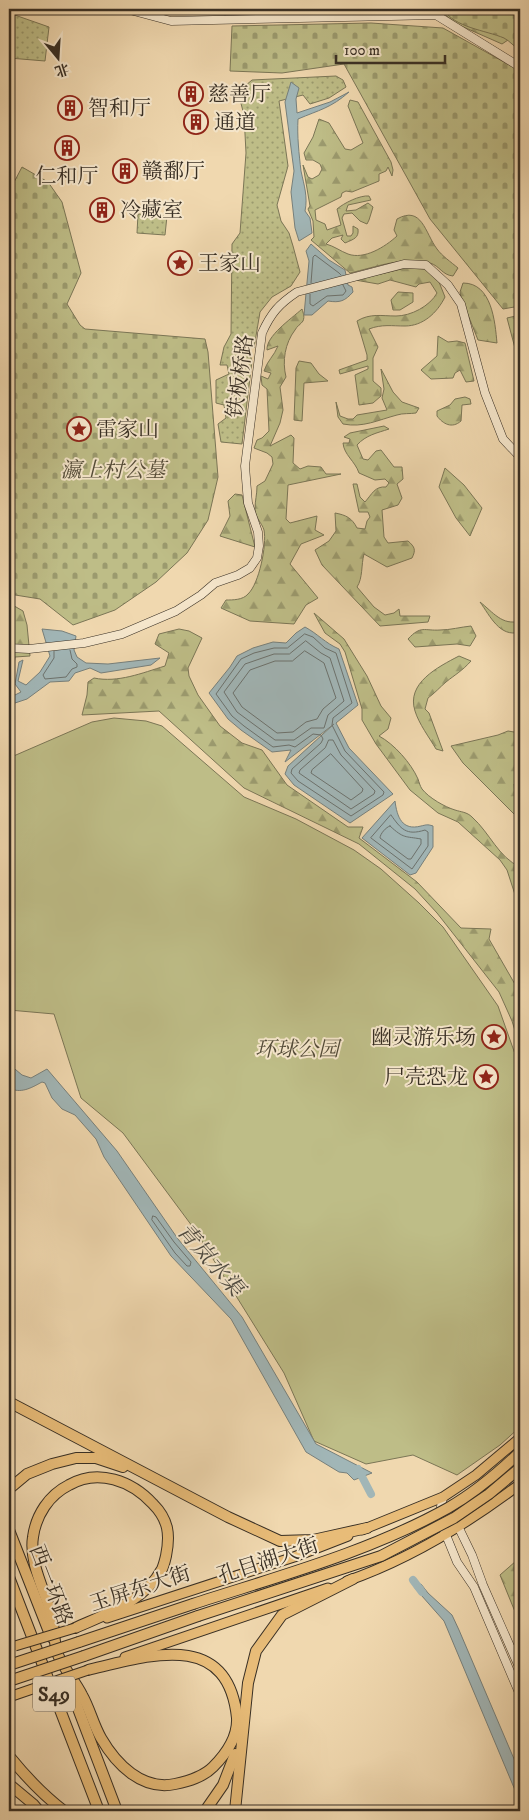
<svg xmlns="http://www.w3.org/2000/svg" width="529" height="1820" font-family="'IM FELL DW Pica','Noto Serif SC',serif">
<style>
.grass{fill:url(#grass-dots);stroke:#7b7656}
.forest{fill:url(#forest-firs);stroke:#7b7656}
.cemetery{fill:url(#cemetery-stones);stroke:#7b7656}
.park{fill:#bebd87;stroke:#7b7656}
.water{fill:#a1b6b7;stroke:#77807c}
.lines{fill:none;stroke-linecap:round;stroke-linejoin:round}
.shore{stroke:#6c726e;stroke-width:1}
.canal{stroke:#a1b6b7;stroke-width:8}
.secondary-casing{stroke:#382f24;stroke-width:9}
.primary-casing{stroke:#382f24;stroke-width:11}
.highway-casing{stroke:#382f24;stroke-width:12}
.secondary{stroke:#f5e6cb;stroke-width:8}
.primary{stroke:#e8bc78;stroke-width:9}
.highway{stroke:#e8bc78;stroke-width:10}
.primary-bridge-casing{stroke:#382f24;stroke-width:11;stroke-linecap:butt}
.highway-bridge-casing{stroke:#382f24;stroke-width:12;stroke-linecap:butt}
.primary-bridge{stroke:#e8bc78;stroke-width:9}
.highway-bridge{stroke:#e8bc78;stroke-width:10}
.labels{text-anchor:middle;stroke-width:4;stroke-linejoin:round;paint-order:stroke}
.shield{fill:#f5e6cb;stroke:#716656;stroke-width:1}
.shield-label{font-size:20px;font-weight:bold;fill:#382f24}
.poi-label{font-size:21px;fill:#382f24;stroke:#f5e6cb;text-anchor:start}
.street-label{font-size:21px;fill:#382f24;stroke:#f5e6cb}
.park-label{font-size:21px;font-style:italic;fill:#534b38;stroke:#f5e6cb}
.water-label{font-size:22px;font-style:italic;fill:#4d4a41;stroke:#f5e6cb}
</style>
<defs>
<pattern id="grass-dots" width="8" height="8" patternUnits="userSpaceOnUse" patternTransform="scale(1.25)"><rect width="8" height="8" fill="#bebd87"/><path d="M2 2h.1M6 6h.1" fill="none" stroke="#9b9a6e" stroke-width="1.8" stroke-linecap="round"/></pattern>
<pattern id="forest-firs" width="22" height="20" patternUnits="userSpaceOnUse" patternTransform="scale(1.25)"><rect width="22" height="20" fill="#bebd87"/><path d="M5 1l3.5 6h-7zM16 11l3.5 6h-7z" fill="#9b9a6e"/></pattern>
<pattern id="cemetery-stones" width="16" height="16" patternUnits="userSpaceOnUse" patternTransform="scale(1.25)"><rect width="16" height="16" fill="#bebd87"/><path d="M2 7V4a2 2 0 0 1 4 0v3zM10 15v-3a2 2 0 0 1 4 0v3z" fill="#9b9a6e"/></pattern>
</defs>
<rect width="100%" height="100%" fill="#f0d8af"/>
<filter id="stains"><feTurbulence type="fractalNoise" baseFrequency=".004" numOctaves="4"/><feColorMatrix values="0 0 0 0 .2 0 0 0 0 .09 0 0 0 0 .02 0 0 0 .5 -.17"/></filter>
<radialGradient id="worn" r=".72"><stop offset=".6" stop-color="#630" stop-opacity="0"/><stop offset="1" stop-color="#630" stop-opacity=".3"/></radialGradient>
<g class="grass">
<polygon points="9,13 49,27 45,61 9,58"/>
<polygon points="336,76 343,80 346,87 329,98 310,104 303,95 279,101 288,166 277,205 281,221 289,233 293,246 300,272 291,286 272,297 260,312 254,348 251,343 233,348 232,352 248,349 252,361 242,444 221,442 218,424 226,418 224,405 216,403 216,380 229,374 227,365 220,365 224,347 231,334 232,244 240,233 246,153 244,115 238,92 252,80"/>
<polygon points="138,214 167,216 165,235 137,233"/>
</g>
<g class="forest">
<polygon points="399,9 520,9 508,40 502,44 459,25 444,14 397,12"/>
<path d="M350 100 358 102 391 162 393 170 392 176 388 167 386 171 379 174V181L352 192 346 191 342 193 341 197 315 210 316 220 325 224 327 230 341 225 337 209C344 203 360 195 369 196L371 200 348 205 346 211 356 210 368 203 373 207 369 220 367 224 360 221 352 213 344 214 342 218 347 236H351L353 233V226L358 229C359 238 354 239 345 243L341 239 343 235 332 238 326 244C334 246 340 251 348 254 364 260 385 247 397 236L394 230 397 219C422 205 425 233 437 249 442 256 451 262 458 268L453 276C442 275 440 266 430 263 404 256 376 267 350 273L311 240 314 237 313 221 308 209 310 206 303 165 308 177 312 179 319 175 322 169 320 164 313 160H306L304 153 313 137 319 119 329 123 345 149 351 150 363 143 348 106Z"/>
<path d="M406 268 426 269 439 282 445 297C437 313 423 326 405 326 392 326 382 324 369 329L378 347 373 358V381L381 388V396L373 403 359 405 355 375 368 369V366L340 374 339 370 367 360V355L357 321C370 313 382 316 396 316 411 316 430 306 437 293L430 282 419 284 416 287 390 280 378 284 355 280Z"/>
<path d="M463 283C492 283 495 322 497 343L478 340 461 297 460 292Z"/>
<polygon points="398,292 413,293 413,302 400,310 393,310 391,300"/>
<path d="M302 309C303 313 305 316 303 321 301 324 297 326 295 330 285 343 282 361 286 377L280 387 283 410 280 423 270 446 291 435 294 438 293 463 300 469 308 466 321 467 326 474H341L288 485 286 519 290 523 317 516 315 530 324 535 301 544 290 564 318 598 306 605 294 624 250 621 221 608 226 600C233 600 243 600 248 594 259 584 267 545 264 530 262 523 254 516 255 509 255 500 257 495 257 486L265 481 273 464 272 457 267 453 254 448 257 440 262 438 269 431 267 389 262 385 261 376 268 379 271 373 264 371C267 361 274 356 278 346L267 350C266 336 291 319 302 309Z"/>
<polygon points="438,336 448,342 457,341 465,343 474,381 466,382 460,370 455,373 453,378 431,379 421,370 437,356"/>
<polygon points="299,361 311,363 319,374 328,381 304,383 302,421 294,420 296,368"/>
<path d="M381 369 393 392 402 402 419 408 416 413C410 414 403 413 397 415 378 420 363 428 343 424L338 417 336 402 340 416 348 419H353L357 415 387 410 382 398 384 389Z"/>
<path d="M465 397 470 399 471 404 462 405 461 421C452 429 443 424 437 416V411L450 405 455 399Z"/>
<path d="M384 426 389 429C377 433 366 435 357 445L363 459 368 460 376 451 381 450 394 467H402L403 479 397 484 402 498 398 505 382 510 384 537 388 543 408 541C415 547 416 550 412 558L387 567 364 554C361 565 363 578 357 587L374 607 385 615 394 613 399 609 400 616H430L428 622 380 626 322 565 315 550 329 541 336 531 335 513C346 515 352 518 357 528L365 529 367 521 370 517 368 512H359L353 484H357L360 497 365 502C372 494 375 486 386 487L389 483 385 479 375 480 359 473C355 461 344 455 343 443H349L350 439 344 437 350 433Z"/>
<polygon points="445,468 464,485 482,508 470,536 456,518 439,487"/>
<polygon points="235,494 242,495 255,547 220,536 230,516 228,501"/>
<path d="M480 602C493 612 502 626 520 621V632C500 638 490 616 480 602Z"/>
<polygon points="9,603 23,611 27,625 30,656 15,657 11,691 9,689"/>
<path d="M314 613 344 639 367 676 381 706 391 718 388 729 379 736C394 744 411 763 418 779 419 782 420 786 422 789 429 798 445 807 455 810 461 812 467 812 472 817 490 833 498 857 520 867V910L507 870 500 860 458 822 438 813 410 790 376 744 362 720V709L345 652 340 644 325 633Z"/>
<path d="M471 626 476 636 470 646 457 644 415 647 408 639C421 625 424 631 440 630 450 630 461 627 471 626Z"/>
<path d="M179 629 189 631 202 638 188 668 189 676 198 695 220 726 242 743 262 750 287 785 348 827H363L359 838 417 882 461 928 491 929 489 939 520 993V1016L518 1017 520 1026V1047L512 1021 499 992 437 913 415 889 359 844 244 788 159 711 82 715 87 695 88 682 94 678C118 683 142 673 165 666L169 653 155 644 159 634Z"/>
<path d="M459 656 471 661C462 671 456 674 446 682 440 687 435 693 428 698L425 709 429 713 443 751 436 749C429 737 419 724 415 711 406 683 438 667 459 656Z"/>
<polygon points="508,731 514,732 520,736 520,782 514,784 515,797 520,799 520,820 463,763 451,746 498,735"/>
<polygon points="520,1553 520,1624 500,1575 516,1561"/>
</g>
<g class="cemetery">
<polygon points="231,9 271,9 271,15 226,17 224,14 230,13"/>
<path d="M443 9H520V50C514 47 510 41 504 38 485 30 455 28 443 9Z"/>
<polygon points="371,23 443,28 520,71 520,306 503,309 430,219 344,64 282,73 230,71 232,26"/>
<polygon points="22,167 48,182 62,202 81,273 67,304 80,325 85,329 205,339 208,352 218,477 208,520 187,553 156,582 115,610 73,625 40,599 9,594 9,222 11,188"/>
<polygon points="520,315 520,367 507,318"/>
</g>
<polygon class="park" points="114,718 146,721 162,726 244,797 296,819 354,850 381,869 419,903 443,927 498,1006 520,1068 520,1427 500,1445 457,1475 413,1455 366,1464 314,1441 284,1373 195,1230 123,1133 81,1098 54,1014 9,1010 9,758 92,722"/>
<g class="water">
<path d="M291 82 299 88 296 99 297 113 330 102 349 92C331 108 319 110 298 119 297 136 299 154 301 171 304 185 308 197 305 211L310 218 312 233 299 241 295 228 291 192 294 171 285 102Z"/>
<path d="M311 244 329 260 345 270 348 285 352 287 353 292C345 301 340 303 328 301L312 315H304L309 261 306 251Z"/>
<path d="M305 627C318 634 325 643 339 649L358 705 336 723 349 748 393 794 350 823 294 785 285 774 288 766 334 724 285 762 291 750 272 752 241 730 228 719 209 693 230 667 237 656 253 648 273 642 286 643 296 633Z"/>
<polygon points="42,629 62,631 76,636 74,650 77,657 86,663 108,664 160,658 151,665 101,673 90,668 75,673 69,681 50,682 27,699 9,705 9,698 21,692 15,684 19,662 23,660 18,681 26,685 40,672 50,656"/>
<path d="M395 801C397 817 402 831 421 826 426 825 427 824 433 826V847L416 873 410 875 362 838Z"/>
<path d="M9 1064 22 1075 31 1078 47 1069 117 1151 178 1239 242 1317 316 1444 372 1473 354 1480 347 1473 339 1472 306 1452 231 1319 171 1256 104 1157 96 1139 75 1115 62 1109 52 1098 45 1083 42 1082C31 1088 21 1094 9 1088Z"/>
<polygon points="421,1584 428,1593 452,1615 459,1630 520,1773 520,1802 444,1621 414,1587"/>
</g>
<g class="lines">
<g class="shore">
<polyline points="311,283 313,257 315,255 339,273 341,275"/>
<polyline points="310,294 310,304 313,306 327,296 343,295 346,291 343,285"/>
<polygon points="305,634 313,637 325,648 336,653 352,703 333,718 332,725 345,751 384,792 383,795 351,816 298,781 291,773 292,769 321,743 323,739 321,735 313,734 295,747 289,745 273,747 244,726 232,716 216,694 241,659 254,653 274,648 287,648"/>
<polygon points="306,641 321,653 330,658 344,701 328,715 324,728 311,728 294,740 275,740 237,712 224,692 245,664 274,654 289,654"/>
<polyline points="54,651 54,658 43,675 45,679 66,677 72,669 77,667 77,664 72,659 70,650"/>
<polygon points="305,651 324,663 336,698 323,709 317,719 306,722 293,732 277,733 242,707 233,693 250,670 275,661 292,661"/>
<polygon points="329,740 333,740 341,755 375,791 374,794 351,809 299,773 300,770 325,748"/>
<polygon points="331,754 363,789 362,792 351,800 311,773 312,770"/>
<path d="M391 815C401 829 406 836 425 830L428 832V846L412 869 371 838Z"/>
<path d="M390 826C404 839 405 836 421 839V844L411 859H408L380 838C380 834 386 827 390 826Z"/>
<polygon points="153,1216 156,1217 174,1242 191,1262 190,1266 187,1266 175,1253 152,1220"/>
</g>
<g class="canal">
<polyline points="358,1469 371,1494"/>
<polyline points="413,1580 422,1592"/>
</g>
<defs>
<g id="secondary">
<polyline points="126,9 171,21 436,15 520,67"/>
<path d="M9 648 29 649 84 643 122 634 176 611 201 595 215 583 238 575 250 568 257 558 259 546 258 532 248 503 245 466 262 333C271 313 279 304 297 292L404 264 426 265 448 285 461 304 485 393 503 439 520 457"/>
<polyline points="443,1497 439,1516 446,1535 457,1562 474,1587 520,1695"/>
<polyline points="456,1522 472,1555 483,1585 520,1669"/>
</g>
<g id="primary">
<polyline points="362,1530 443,1497 476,1475 520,1438"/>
<path d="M347 1581C410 1559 467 1524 520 1484"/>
<polyline points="107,1618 294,1557 348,1536"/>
<polyline points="125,1657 328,1588"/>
</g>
<g id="highway">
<polyline points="9,1402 228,1517 280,1541 313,1540 367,1528"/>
<polyline points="9,1489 27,1474 52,1464 76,1458 96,1458 123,1467"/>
<polyline points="9,1530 51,1637"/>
<polyline points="9,1577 99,1811"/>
<path d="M75 1628C106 1614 145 1601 162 1569 164 1565 165 1560 166 1556 168 1546 169 1537 167 1528 165 1519 159 1510 153 1504 132 1481 98 1468 69 1485 49 1495 36 1515 33 1537 29 1562 44 1589 51 1613 55 1627 53 1642 58 1655 64 1669 75 1681 82 1695 90 1709 93 1724 101 1738 116 1764 142 1791 175 1784 189 1781 203 1777 213 1767 226 1754 238 1737 237 1718 228 1628 147 1656 88 1670"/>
<polyline points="79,1642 193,1604"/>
<polyline points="84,1656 198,1616"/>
<polyline points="66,1677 117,1811"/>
<path d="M9 1756C26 1777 43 1795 64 1811"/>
<polyline points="9,1784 33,1804 39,1811"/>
<polyline points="205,1811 223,1785 235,1754"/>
<polyline points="235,1811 248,1683 256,1651 282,1615 353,1579"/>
</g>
</defs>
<use href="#secondary" class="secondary-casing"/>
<use href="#primary" class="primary-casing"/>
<use href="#highway" class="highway-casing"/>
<use href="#secondary" class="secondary"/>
<use href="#primary" class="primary"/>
<use href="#highway" class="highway"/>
<defs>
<g id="primary-bridge">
<polyline points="15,1646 75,1628"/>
<polyline points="9,1697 88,1670"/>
</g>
<g id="highway-bridge">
<path d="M193 1604C279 1576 369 1552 448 1508 474 1493 498 1473 520 1452"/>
<polyline points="198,1616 381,1556 454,1518 489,1494 520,1468"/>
<polyline points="9,1665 79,1642"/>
<polyline points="9,1681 84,1656"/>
</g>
</defs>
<use href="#primary-bridge" class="primary-bridge-casing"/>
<use href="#highway-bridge" class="highway-bridge-casing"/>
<use href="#primary-bridge" class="primary-bridge"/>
<use href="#highway-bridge" class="highway-bridge"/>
</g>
<defs>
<symbol id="building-ring" viewBox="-11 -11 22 22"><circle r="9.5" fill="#f5e6cb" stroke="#8f2418" stroke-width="1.5"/><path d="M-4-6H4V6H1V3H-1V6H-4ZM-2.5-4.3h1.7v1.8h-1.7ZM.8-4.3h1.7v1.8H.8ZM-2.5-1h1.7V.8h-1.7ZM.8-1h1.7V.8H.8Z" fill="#8f2418"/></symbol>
<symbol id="sight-ring" viewBox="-11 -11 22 22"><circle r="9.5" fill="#f5e6cb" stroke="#8f2418" stroke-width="1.5"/><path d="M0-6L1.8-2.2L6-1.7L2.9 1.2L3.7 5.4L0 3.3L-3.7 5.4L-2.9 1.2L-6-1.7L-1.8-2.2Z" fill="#8f2418"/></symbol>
</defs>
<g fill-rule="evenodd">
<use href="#building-ring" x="177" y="80" width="28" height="28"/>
<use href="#building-ring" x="56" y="94" width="28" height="28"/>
<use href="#building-ring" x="182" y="108" width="28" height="28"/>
<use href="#building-ring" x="53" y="134" width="28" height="28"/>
<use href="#building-ring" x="111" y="157" width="28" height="28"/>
<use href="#building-ring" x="88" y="196" width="28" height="28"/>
<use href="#sight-ring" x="166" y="249" width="28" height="28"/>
<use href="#sight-ring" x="65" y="415" width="28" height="28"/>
<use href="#sight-ring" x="480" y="1023" width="28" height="28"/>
<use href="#sight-ring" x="472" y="1063" width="28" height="28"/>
</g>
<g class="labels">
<rect class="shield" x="33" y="1676.5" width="42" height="35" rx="4"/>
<g class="shield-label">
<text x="54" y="1701">S49</text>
</g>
<g class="poi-label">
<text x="208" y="101">慈善厅</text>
<text x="88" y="115">智和厅</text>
<text x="214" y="129">通道</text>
<text x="142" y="178">赣鄱厅</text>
<text x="67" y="183" text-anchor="middle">仁和厅</text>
<text x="120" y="217">冷藏室</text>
<text x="198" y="270">王家山</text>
<text x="96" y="436">雷家山</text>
<text x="476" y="1044" text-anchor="end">幽灵游乐场</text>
<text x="468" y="1084" text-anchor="end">尸壳恐龙</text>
</g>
<g class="street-label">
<text transform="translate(240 376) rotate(-82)" y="7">铁板桥路</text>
<text transform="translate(268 1560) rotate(-18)" y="7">孔目湖大街</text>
<text transform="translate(51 1585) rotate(69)" y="7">西一环路</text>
<text transform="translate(140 1588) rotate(-18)" y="7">玉屏东大街</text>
</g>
<g class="park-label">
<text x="113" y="477">瀛上村公墓</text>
<text x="297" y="1056">环球公园</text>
</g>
<g class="water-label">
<text transform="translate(211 1259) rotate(49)" y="8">青岚水渠</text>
</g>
</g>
<rect width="529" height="1820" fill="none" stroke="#f0d8af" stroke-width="30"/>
<rect x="10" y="10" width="509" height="1800" fill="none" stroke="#382f24" stroke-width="2.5"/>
<rect x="15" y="15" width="499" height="1790" fill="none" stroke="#382f24"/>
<g transform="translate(58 58) rotate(162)" stroke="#f5e6cb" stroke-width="4" paint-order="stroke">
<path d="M0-4L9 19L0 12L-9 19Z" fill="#382f24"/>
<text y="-8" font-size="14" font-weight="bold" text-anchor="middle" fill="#382f24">北</text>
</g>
<path d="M336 55v8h109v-8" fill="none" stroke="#382f24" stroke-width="2.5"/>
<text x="344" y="55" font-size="15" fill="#382f24" stroke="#f5e6cb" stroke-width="4" paint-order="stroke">100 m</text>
<rect width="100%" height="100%" filter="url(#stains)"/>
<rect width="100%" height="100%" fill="url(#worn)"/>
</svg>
